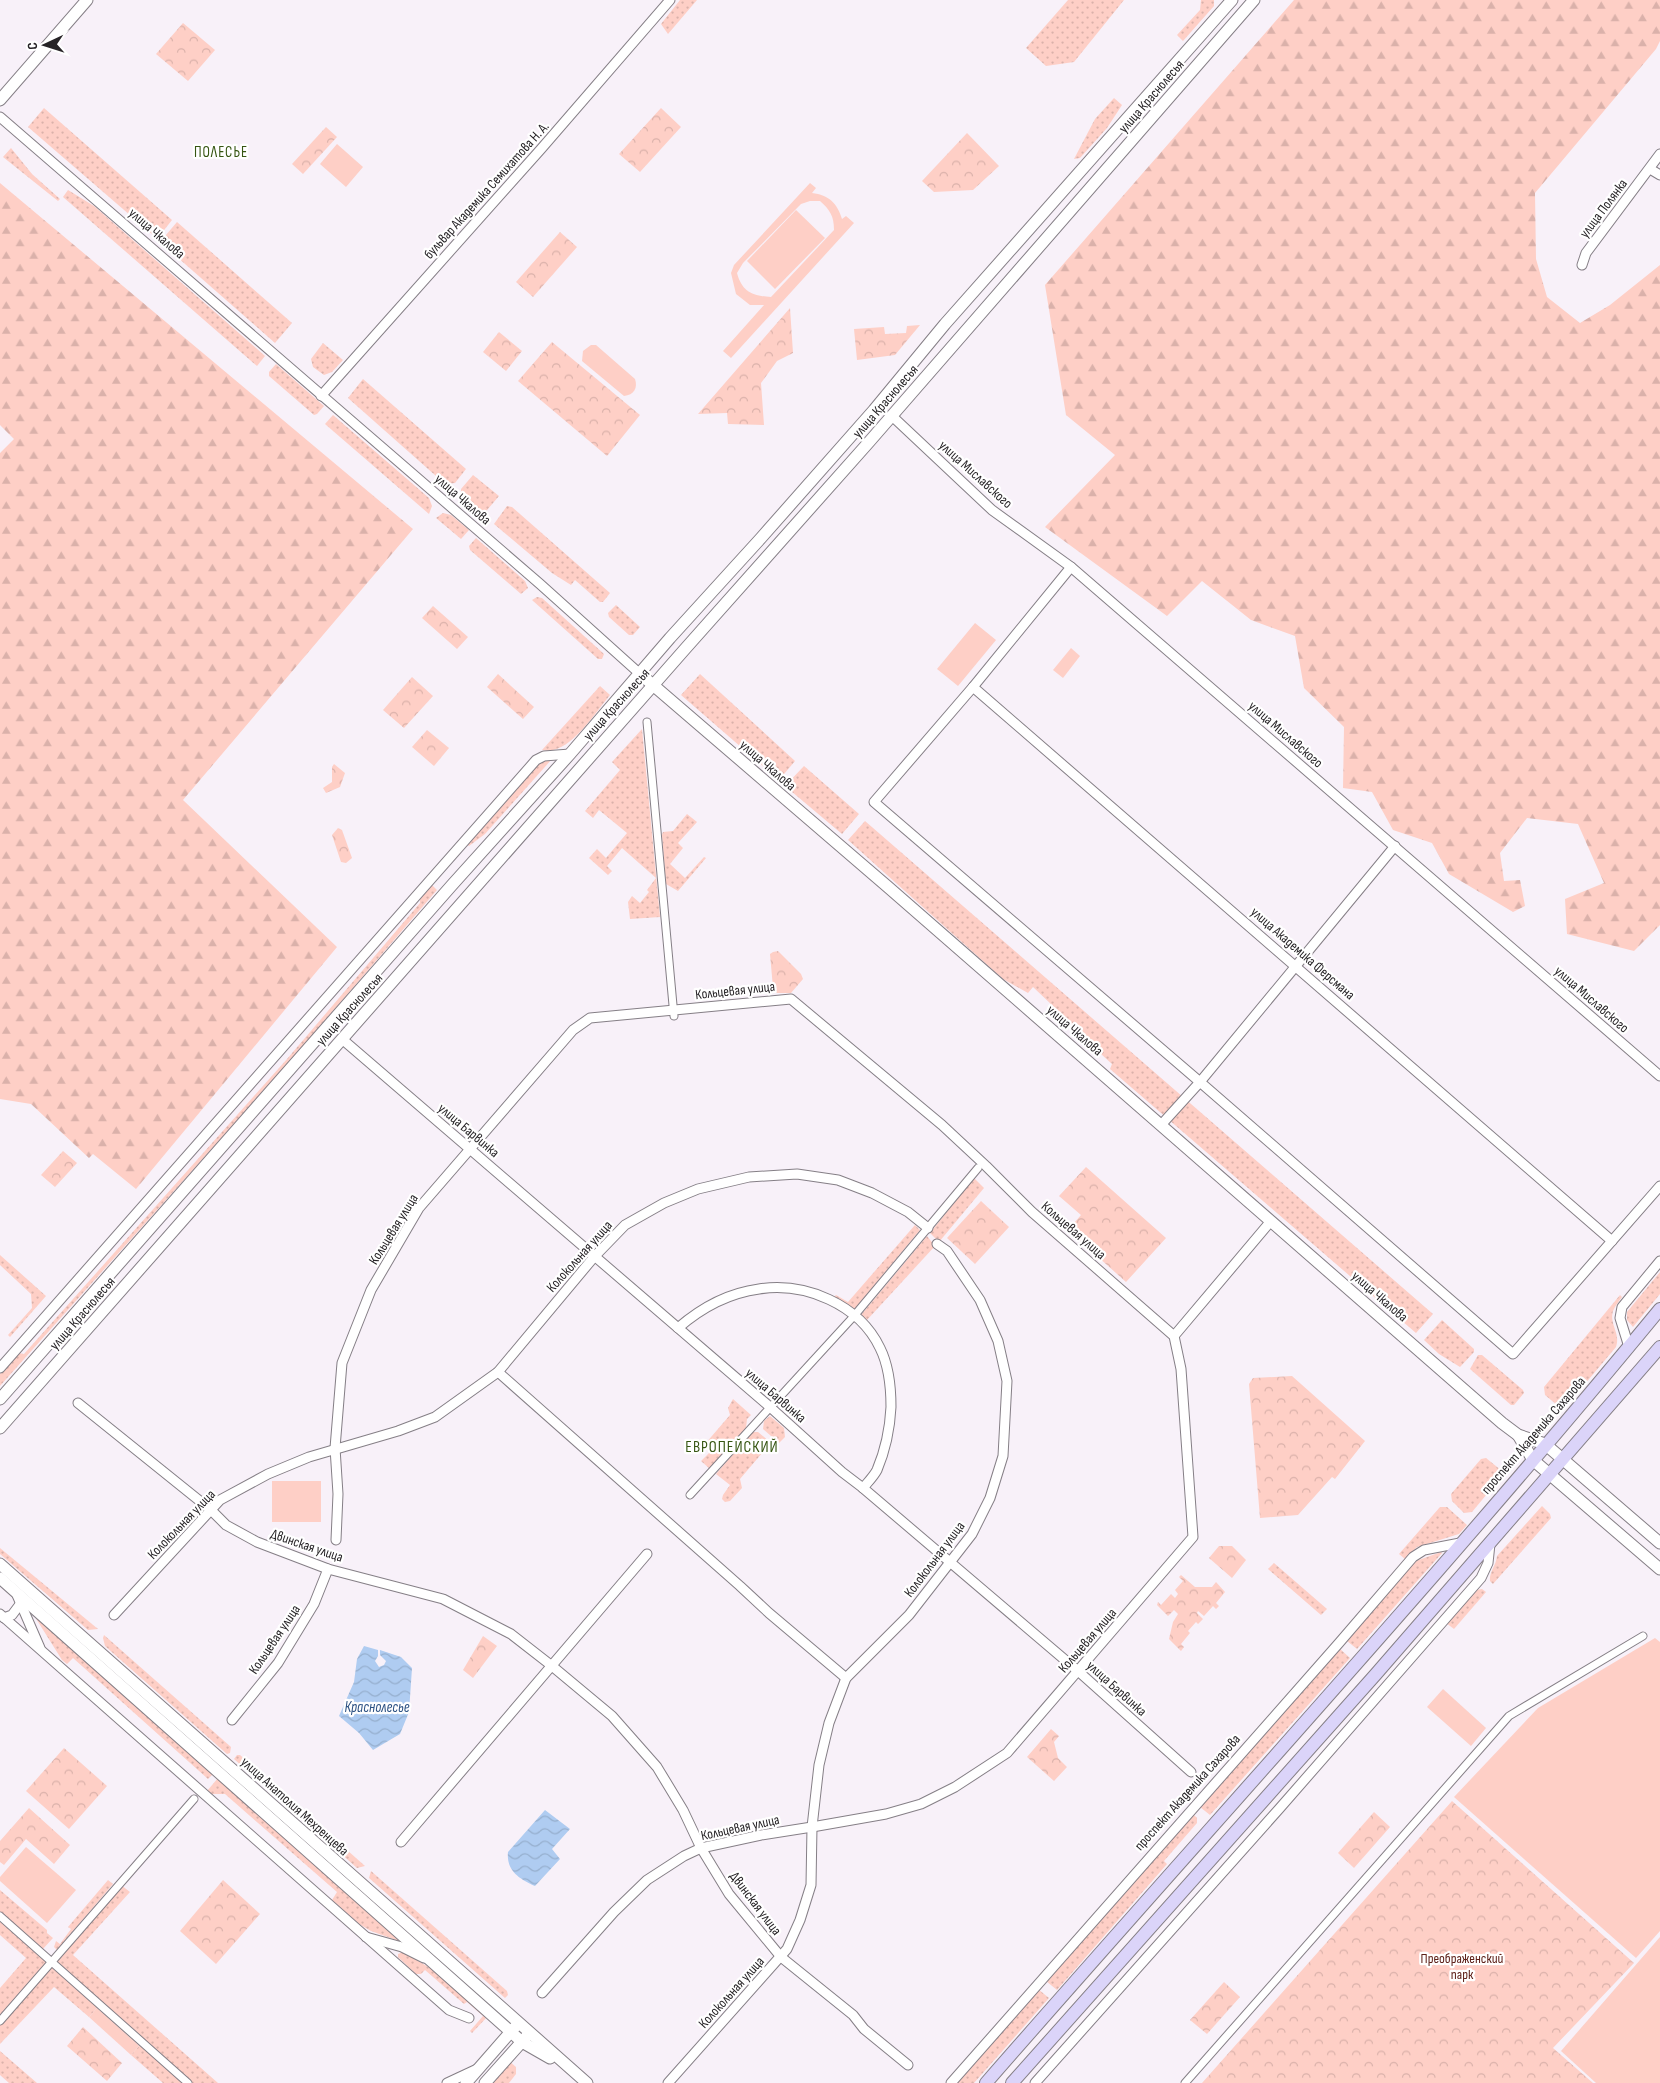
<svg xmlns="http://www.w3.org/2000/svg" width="1660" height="2083" font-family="'Sofia Sans Condensed',sans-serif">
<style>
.grass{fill:url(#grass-dots)}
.forest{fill:url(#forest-firs)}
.park{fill:url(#park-crowns)}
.pitch{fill:#fecfc6;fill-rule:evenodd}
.water{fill:url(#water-waves)}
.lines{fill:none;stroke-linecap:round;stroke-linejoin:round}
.pedestrian-casing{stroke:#857f86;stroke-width:9}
.minor-casing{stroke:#857f86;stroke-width:11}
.tertiary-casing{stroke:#857f86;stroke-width:13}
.secondary-casing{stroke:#857f86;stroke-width:14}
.pedestrian{stroke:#fff;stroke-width:7}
.minor{stroke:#fff;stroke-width:9}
.tertiary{stroke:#fff;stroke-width:11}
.secondary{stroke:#dbd4f9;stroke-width:12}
.labels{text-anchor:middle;stroke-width:4.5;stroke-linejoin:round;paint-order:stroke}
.street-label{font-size:14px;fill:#262326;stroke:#fff}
.park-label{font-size:14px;fill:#5d2018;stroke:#fff}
.neighbourhood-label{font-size:15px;letter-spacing:1px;fill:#365512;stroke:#fff}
.water-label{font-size:15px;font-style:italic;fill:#2d5283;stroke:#fff}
.quarter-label{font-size:16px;letter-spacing:1px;fill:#365512;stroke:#fff}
</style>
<defs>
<pattern id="grass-dots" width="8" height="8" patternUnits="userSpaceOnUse" patternTransform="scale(1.25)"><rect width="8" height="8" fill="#fecfc6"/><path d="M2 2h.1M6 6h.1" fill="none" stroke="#dab1aa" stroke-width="1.8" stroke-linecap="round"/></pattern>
<pattern id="forest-firs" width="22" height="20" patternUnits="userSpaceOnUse" patternTransform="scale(1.25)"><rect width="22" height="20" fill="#fecfc6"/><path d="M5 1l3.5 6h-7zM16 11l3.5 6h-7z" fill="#dab1aa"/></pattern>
<pattern id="park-crowns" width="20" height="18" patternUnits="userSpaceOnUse" patternTransform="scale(1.25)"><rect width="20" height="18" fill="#fecfc6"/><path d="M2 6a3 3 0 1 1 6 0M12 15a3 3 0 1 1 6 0" fill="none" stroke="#dab1aa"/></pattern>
<pattern id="water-waves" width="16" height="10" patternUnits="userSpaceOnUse" patternTransform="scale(1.25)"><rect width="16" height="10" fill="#afccf1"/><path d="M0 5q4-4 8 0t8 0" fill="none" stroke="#96afce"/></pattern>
</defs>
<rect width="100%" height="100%" fill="#f8f1f9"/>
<g class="grass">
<polygon points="680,0 697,0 668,34 661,24"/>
<polygon points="1068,0 1124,0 1074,62 1046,66 1026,48"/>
<polygon points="1201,0 1214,0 1214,6 1183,41 1177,35 1200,10"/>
<polygon points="1114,98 1122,105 1107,128 1080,158 1074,159 1095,119"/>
<polygon points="44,108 172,220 161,234 153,235 28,127"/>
<polygon points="11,148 32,174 60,199 58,201 3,157"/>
<polygon points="68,190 94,206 265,356 257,366 63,197"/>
<polygon points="177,222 292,323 275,343 160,242"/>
<polygon points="323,343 343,360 332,372 324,375 313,367 311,359"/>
<polygon points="276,364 324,406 317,414 314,415 269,376 269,372"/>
<polygon points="363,379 466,469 455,483 445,484 348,398"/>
<polygon points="333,415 429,498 432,506 429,514 325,424"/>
<polygon points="473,475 499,496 482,516 461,495 461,489"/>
<polygon points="507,506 512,507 610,593 603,602 600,602 575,580 571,585 552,573 494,524"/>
<polygon points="443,513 451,515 469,530 461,539 436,518"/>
<polygon points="476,538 525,581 528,588 521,594 470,550 469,546"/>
<polygon points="537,597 542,598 604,654 602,659 598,659 532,600"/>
<polygon points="616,605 640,627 633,635 629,635 609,617 608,613"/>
<polygon points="700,674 795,761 779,780 681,695"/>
<path d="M600 686 610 695C595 713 568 757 542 750Z"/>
<polygon points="642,729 660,917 630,919 628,902 632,896 640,903 649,892 647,890 656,878 622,848 607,866 612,871 608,875 589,858 597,849 606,858 627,833 599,810 593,818 585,811 620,770 612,762"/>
<polygon points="544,759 552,759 485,834 469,846 466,844 536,764"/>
<polygon points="804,766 859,814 842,834 785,786"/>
<polygon points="687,814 697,822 678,843 683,848 670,864 685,878 704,857 706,858 678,891 666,884 662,835 663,832 673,831"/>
<polygon points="865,821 1433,1314 1416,1333 1110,1069 1112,1064 1070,1026 1053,1006 1033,987 1028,993 1003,979 848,840"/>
<polygon points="431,884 437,890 290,1061 0,1386 0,1374 18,1353 24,1354 287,1059 420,903 420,896"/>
<polygon points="974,1178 984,1188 939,1242 930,1233"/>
<polygon points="915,1225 920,1230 853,1311 833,1298 836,1295 848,1302"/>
<polygon points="927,1236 935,1246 867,1320 861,1315"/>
<polygon points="0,1255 46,1296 10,1337 8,1335 32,1308 31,1294 0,1265"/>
<polygon points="1660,1272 1660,1294 1633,1327 1627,1320 1627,1312"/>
<path d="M1620 1295 1622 1297C1619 1301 1615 1306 1613 1311 1609 1324 1621 1334 1616 1347L1563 1410 1545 1395 1544 1387Z"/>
<polygon points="1442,1320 1474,1349 1474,1352 1460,1367 1439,1354 1424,1340"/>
<polygon points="1478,1355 1482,1355 1523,1390 1524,1393 1514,1405 1511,1405 1470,1369"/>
<polygon points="733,1399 751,1415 747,1419 746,1428 710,1469 701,1461 711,1451 705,1444 730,1415 728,1408"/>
<polygon points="770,1416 784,1428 785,1437 779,1443 763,1429 764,1421"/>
<polygon points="752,1432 758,1432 776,1447 773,1451 763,1452 740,1479 742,1488 730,1501 725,1502 722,1499 723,1495 730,1485 716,1474"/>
<polygon points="1486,1458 1502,1471 1502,1476 1472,1512 1464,1513 1452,1501 1451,1494 1481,1459"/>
<path d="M1542 1506 1550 1514 1551 1518 1493 1584 1490 1581C1489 1572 1496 1566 1497 1556Z"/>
<polygon points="1440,1507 1447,1507 1467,1525 1459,1534 1417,1547 1405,1559 1399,1554"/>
<polygon points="0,1548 98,1629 88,1630 0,1554"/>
<polygon points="1441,1552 1442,1553 1357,1649 1347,1641 1416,1561"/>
<polygon points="1274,1563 1327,1609 1321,1615 1268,1569"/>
<polygon points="1482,1589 1486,1592 1454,1629 1446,1623 1476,1590"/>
<polygon points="35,1617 213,1774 208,1779 73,1658 67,1664 62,1660"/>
<polygon points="104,1635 231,1747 230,1753 227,1754 105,1646 103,1638"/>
<polygon points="1339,1648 1350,1658 1210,1815 1200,1807"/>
<polygon points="237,1755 240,1755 365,1866 357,1868 234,1759"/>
<polygon points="218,1778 407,1944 371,1931 359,1924 332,1900 337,1892 225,1794 210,1794 207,1791"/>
<polygon points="1193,1814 1197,1818 1197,1823 1164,1861 1167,1864 1057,1990 1046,1981"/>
<polygon points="371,1871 507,1991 508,1995 505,1998 369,1878"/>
<polygon points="108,1880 113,1884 57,1950 54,1947 56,1941 60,1944 71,1929 68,1927"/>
<polygon points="121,1885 130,1892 73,1955 218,2083 163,2083 131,2055 139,2046 97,2008 89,2017 54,1987 0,2044 0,1988 26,1958 0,1935 0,1890 47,1930 47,1933 53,1938 42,1950 52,1965"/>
<polygon points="403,1952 442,1975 488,2016 472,2033 470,2031 483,2016 467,2002 464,2004 425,1970 421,1974 416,1974 398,1957 398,1954"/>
<polygon points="1038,1989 1049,1998 974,2083 956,2083"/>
<polygon points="0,2051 37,2083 9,2083 0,2075"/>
<polygon points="509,2061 516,2067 516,2074 509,2083 490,2083"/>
</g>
<g class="forest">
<polygon points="1294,0 1660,0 1660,41 1656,49 1535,193 1536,259 1547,297 1580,323 1610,305 1660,265 1660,925 1634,951 1567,934 1565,899 1604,883 1578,824 1527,818 1500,853 1504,881 1520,880 1525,906 1513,912 1449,874 1432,843 1393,830 1372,792 1343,788 1344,727 1304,688 1295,636 1251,620 1202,581 1167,616 1045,527 1115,455 1066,415 1045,285"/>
<polygon points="0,183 413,529 183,800 337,947 136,1189 93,1154 89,1158 31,1104 0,1099 0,453 14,439 0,425"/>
</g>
<g class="park">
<polygon points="183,23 215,50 188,81 156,54"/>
<polygon points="661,108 681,127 640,172 619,154"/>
<polygon points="326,127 337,137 303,174 292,164"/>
<polygon points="967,133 999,166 973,190 934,192 922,181"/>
<polygon points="560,232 577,247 533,297 516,282"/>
<polygon points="790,308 793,353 777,361 761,383 764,425 728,424 727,413 698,414"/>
<polygon points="920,325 895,355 857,360 854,329 884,327 885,334 906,333 907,326"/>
<polygon points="499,332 522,351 506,371 483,352"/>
<polygon points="552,342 640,415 607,456 518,381"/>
<polygon points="433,606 468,637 457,649 422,618"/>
<polygon points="498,674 534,707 523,719 487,687"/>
<polygon points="412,677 433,696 404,728 383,710"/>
<polygon points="427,730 449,748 434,766 412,747"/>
<polygon points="334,764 345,773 340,787 326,793 323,788 332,782 332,767"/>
<polygon points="338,828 342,830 352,858 346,863 341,862 332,835"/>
<polygon points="778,951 801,974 803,979 791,993 777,993 773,988 770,954 773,952"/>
<polygon points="63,1151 77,1163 55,1187 41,1175"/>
<polygon points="1086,1167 1166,1238 1126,1282 1068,1230 1081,1215 1059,1196"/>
<polygon points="981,1201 1009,1227 975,1264 947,1238"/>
<polygon points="1292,1376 1365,1441 1335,1479 1332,1477 1298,1515 1260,1518 1249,1384 1253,1378"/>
<polygon points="1219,1546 1232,1546 1246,1560 1232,1578 1209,1558"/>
<polygon points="1181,1575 1195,1587 1212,1587 1216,1582 1225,1592 1216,1603 1219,1606 1216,1609 1213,1606 1204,1616 1198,1611 1197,1613 1203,1619 1198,1624 1196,1622 1188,1631 1190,1633 1181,1644 1184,1647 1181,1651 1169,1639 1173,1622 1178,1614 1174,1610 1168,1616 1157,1605 1158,1602 1161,1605 1171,1594 1175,1598 1178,1594 1175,1590 1183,1581 1179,1577"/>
<polygon points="483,1636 497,1646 473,1678 463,1670"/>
<polygon points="1051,1729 1059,1736 1054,1742 1058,1758 1067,1767 1054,1781 1027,1757"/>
<polygon points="64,1748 107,1786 69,1829 26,1791"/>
<polygon points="1452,1801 1634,1963 1553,2048 1593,2083 1202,2083"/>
<polygon points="29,1808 70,1845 54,1864 26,1839 4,1865 0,1862 0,1841"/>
<polygon points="1374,1812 1390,1827 1354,1868 1338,1853"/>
<polygon points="223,1880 260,1914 216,1964 180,1931"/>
<polygon points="1224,1982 1240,1997 1207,2034 1190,2020"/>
<polygon points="83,2027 122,2063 107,2081 67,2046"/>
</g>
<g class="pitch">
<polygon points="337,144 363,167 346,187 320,164"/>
<path d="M810 183 816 188 812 193C829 195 837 203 842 219L846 216 854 223 731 358 723 351 764 305H750L736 294 731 273 734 265ZM810 201H820C830 210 834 216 834 230L771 297C753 296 742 292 737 273L743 263 801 204Z"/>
<polygon points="796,210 825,238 775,289 747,261"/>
<path d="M591 345H596L635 379C638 388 634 395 624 396L582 361 583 351Z"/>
<polygon points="975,623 996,640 958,686 937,669"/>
<polygon points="1071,648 1080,656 1063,678 1053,670"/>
<rect x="272" y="1481" width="49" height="41"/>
<polygon points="1655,1638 1660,1642 1660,1931 1636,1958 1454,1797 1538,1708"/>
<polygon points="1443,1689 1486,1728 1471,1746 1427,1707"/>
<polygon points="26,1847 76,1890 47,1923 0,1881 0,1877"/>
<polygon points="1660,1937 1660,2083 1596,2083 1561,2051"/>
<polygon points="97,2008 139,2046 131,2055 89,2017"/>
</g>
<g class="water">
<polygon points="364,1646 378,1650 378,1656 375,1661 379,1667 384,1665 386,1661 380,1655 380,1650 401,1657 412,1668 409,1712 400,1734 373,1750 359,1733 339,1716 354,1682 357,1659"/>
<path d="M545 1810 570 1829 552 1849 560 1859 535 1886C520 1879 506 1871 508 1852Z"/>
</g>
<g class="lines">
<defs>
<g id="pedestrian">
<polyline points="647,722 674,1016"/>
<polyline points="690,1495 854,1316 978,1168"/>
<polyline points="0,1916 188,2083"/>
<polyline points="0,2021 194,1799"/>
<polyline points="1185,2083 1509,1716 1643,1636"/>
</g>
<g id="minor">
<polyline points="0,117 540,584 639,673"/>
<polyline points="1650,169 1660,175"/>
<polyline points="1582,265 1586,253 1660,154"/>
<polyline points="321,396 541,149 670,0"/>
<polyline points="892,416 992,510 1071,567 1660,1076"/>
<polyline points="1071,567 973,687 874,802 1200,1082 1513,1354 1660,1186"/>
<polyline points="973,687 1612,1241"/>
<polyline points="342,1039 770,1407 842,1472 863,1488 1078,1671 1191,1772"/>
<polyline points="1161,1125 1200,1082 1395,846"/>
<path d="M678 1328C701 1308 729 1293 759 1289 805 1282 859 1304 880 1348 889 1366 891 1387 891 1407 890 1427 885 1451 877 1470 874 1476 868 1482 863 1488"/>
<polyline points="1174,1336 1271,1221"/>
<polyline points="1629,1347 1620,1318 1622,1307 1660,1261"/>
<polyline points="0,1368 536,760 544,756 570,754"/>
<polyline points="498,1372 740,1586 769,1613 846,1678"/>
<polyline points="78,1403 211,1510 226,1525 257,1542 328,1569 443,1599 511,1634 552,1666 612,1716 657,1767 683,1810 701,1848 729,1894 781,1957 853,2015 864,2029 908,2065"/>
<polyline points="336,1540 338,1494 335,1448 342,1363 371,1290 419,1208 573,1030 590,1018 791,999 942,1125 986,1166 1032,1212 1174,1336 1181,1369 1193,1537 1007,1753 955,1787 921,1804 886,1814 812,1827 761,1835 701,1848 684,1856 647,1880 614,1912 542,1993"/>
<polyline points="17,1595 40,1648"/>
<polyline points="0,1614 449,2010 469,2018"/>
<polyline points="114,1615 220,1500 268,1474 309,1457 398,1431 435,1417 498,1372 594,1257 625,1225 664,1203 698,1189 749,1177 797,1174 838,1180 872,1193 908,1212 928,1228"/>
<polyline points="4,1618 12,1615 21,1603"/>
<polyline points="232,1720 278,1663 314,1604 328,1569"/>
<polyline points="401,1842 647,1554"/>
<polyline points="366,1937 402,1947 424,1958"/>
<polyline points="447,2083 477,2069"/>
<polyline points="668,2083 787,1949 800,1920 811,1885 812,1827 819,1765 829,1723 846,1678 909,1615 972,1534 990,1498 1003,1456 1007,1381 998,1341 980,1300 947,1251 937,1244"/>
<polyline points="951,2083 1339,1643 1413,1557 1424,1550 1460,1543"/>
<polyline points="1035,2083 1279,1809 1481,1578 1488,1563 1490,1544"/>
</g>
<g id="tertiary">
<polyline points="0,100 87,0"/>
<polyline points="639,673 888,887 1502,1423 1518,1435 1545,1444 1660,1543"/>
<polyline points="0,1399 452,885 570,754 670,638 761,538 874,410 945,324 1232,0"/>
<polyline points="0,1428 685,649 869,442 1254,0"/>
<polyline points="1518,1435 1533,1460 1660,1569"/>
<polyline points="0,1564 587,2083"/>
<polyline points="0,1578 511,2032 522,2042 550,2058"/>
<polyline points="466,2083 515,2027"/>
<polyline points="485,2083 527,2036"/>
</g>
<g id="secondary">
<path d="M986 2083C1211 1825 1443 1573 1660 1309"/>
<polyline points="1012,2083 1376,1674 1660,1347"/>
</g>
</defs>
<use href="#pedestrian" class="pedestrian-casing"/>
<use href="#minor" class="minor-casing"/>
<use href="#tertiary" class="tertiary-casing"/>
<use href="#secondary" class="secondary-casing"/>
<use href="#pedestrian" class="pedestrian"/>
<use href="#minor" class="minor"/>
<use href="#tertiary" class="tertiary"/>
<use href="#secondary" class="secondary"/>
</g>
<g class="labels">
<g class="street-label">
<text transform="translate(1151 96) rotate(-49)" y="5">улица Краснолесья</text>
<text transform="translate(486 190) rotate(-48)" y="5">бульвар Академика Семихатова Н. А.</text>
<text transform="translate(1603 208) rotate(-53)" y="5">улица Полянка</text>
<text transform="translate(157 233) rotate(41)" y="5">улица Чкалова</text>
<text transform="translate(885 401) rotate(-49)" y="5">улица Краснолесья</text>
<text transform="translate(976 474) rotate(42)" y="5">улица Миславского</text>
<text transform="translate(463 499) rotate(41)" y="5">улица Чкалова</text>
<text transform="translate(616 704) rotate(-48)" y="5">улица Краснолесья</text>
<text transform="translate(1286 734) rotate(41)" y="5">улица Миславского</text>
<text transform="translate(768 765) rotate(41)" y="5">улица Чкалова</text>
<text transform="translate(1303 953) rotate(41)" y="5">улица Академика Ферсмана</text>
<text transform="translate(735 990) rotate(-6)" y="5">Кольцевая улица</text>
<text transform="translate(1592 999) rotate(41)" y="5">улица Миславского</text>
<text transform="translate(349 1009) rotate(-48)" y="5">улица Краснолесья</text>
<text transform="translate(1075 1030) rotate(41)" y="5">улица Чкалова</text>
<text transform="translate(469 1130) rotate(40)" y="5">улица Барвинка</text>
<text transform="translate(393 1229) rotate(-58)" y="5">Кольцевая улица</text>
<text transform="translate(1074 1230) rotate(41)" y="5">Кольцевая улица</text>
<text transform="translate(579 1256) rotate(-48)" y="5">Колокольная улица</text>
<text transform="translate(1380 1296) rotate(41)" y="5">улица Чкалова</text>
<text transform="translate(82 1313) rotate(-49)" y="5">улица Краснолесья</text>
<text transform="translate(776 1395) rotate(41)" y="5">улица Барвинка</text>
<text transform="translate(1533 1435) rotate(-49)" y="5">проспект Академика Сахарова</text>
<text transform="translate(181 1524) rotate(-46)" y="5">Колокольная улица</text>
<text transform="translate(307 1545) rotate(19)" y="5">Двинская улица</text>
<text transform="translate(934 1559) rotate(-53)" y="5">Колокольная улица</text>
<text transform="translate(274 1639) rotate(-56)" y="5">Кольцевая улица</text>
<text transform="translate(1087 1640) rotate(-49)" y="5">Кольцевая улица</text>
<text transform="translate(1117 1688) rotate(42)" y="5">улица Барвинка</text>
<text transform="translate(1187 1792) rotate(-48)" y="5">проспект Академика Сахарова</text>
<text transform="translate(295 1806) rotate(42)" y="5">улица Анатолия Мехренцева</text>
<text transform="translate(740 1827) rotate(-12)" y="5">Кольцевая улица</text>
<text transform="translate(756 1903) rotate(53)" y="5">Двинская улица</text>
<text transform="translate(731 1992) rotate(-48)" y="5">Колокольная улица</text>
</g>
<g class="park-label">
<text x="1462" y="1963">Преображенский<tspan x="1462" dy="16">парк</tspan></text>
</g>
<g class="neighbourhood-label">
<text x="221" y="157">ПОЛЕСЬЕ</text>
</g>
<g class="water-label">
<text x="377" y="1712">Краснолесье</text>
</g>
<g class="quarter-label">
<text x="732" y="1452">ЕВРОПЕЙСКИЙ</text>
</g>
</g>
<g transform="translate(45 45) rotate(266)" stroke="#ffffff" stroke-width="4" paint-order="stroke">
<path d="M0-4L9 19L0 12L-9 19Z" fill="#262326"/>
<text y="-8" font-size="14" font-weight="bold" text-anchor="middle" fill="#262326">С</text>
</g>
</svg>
